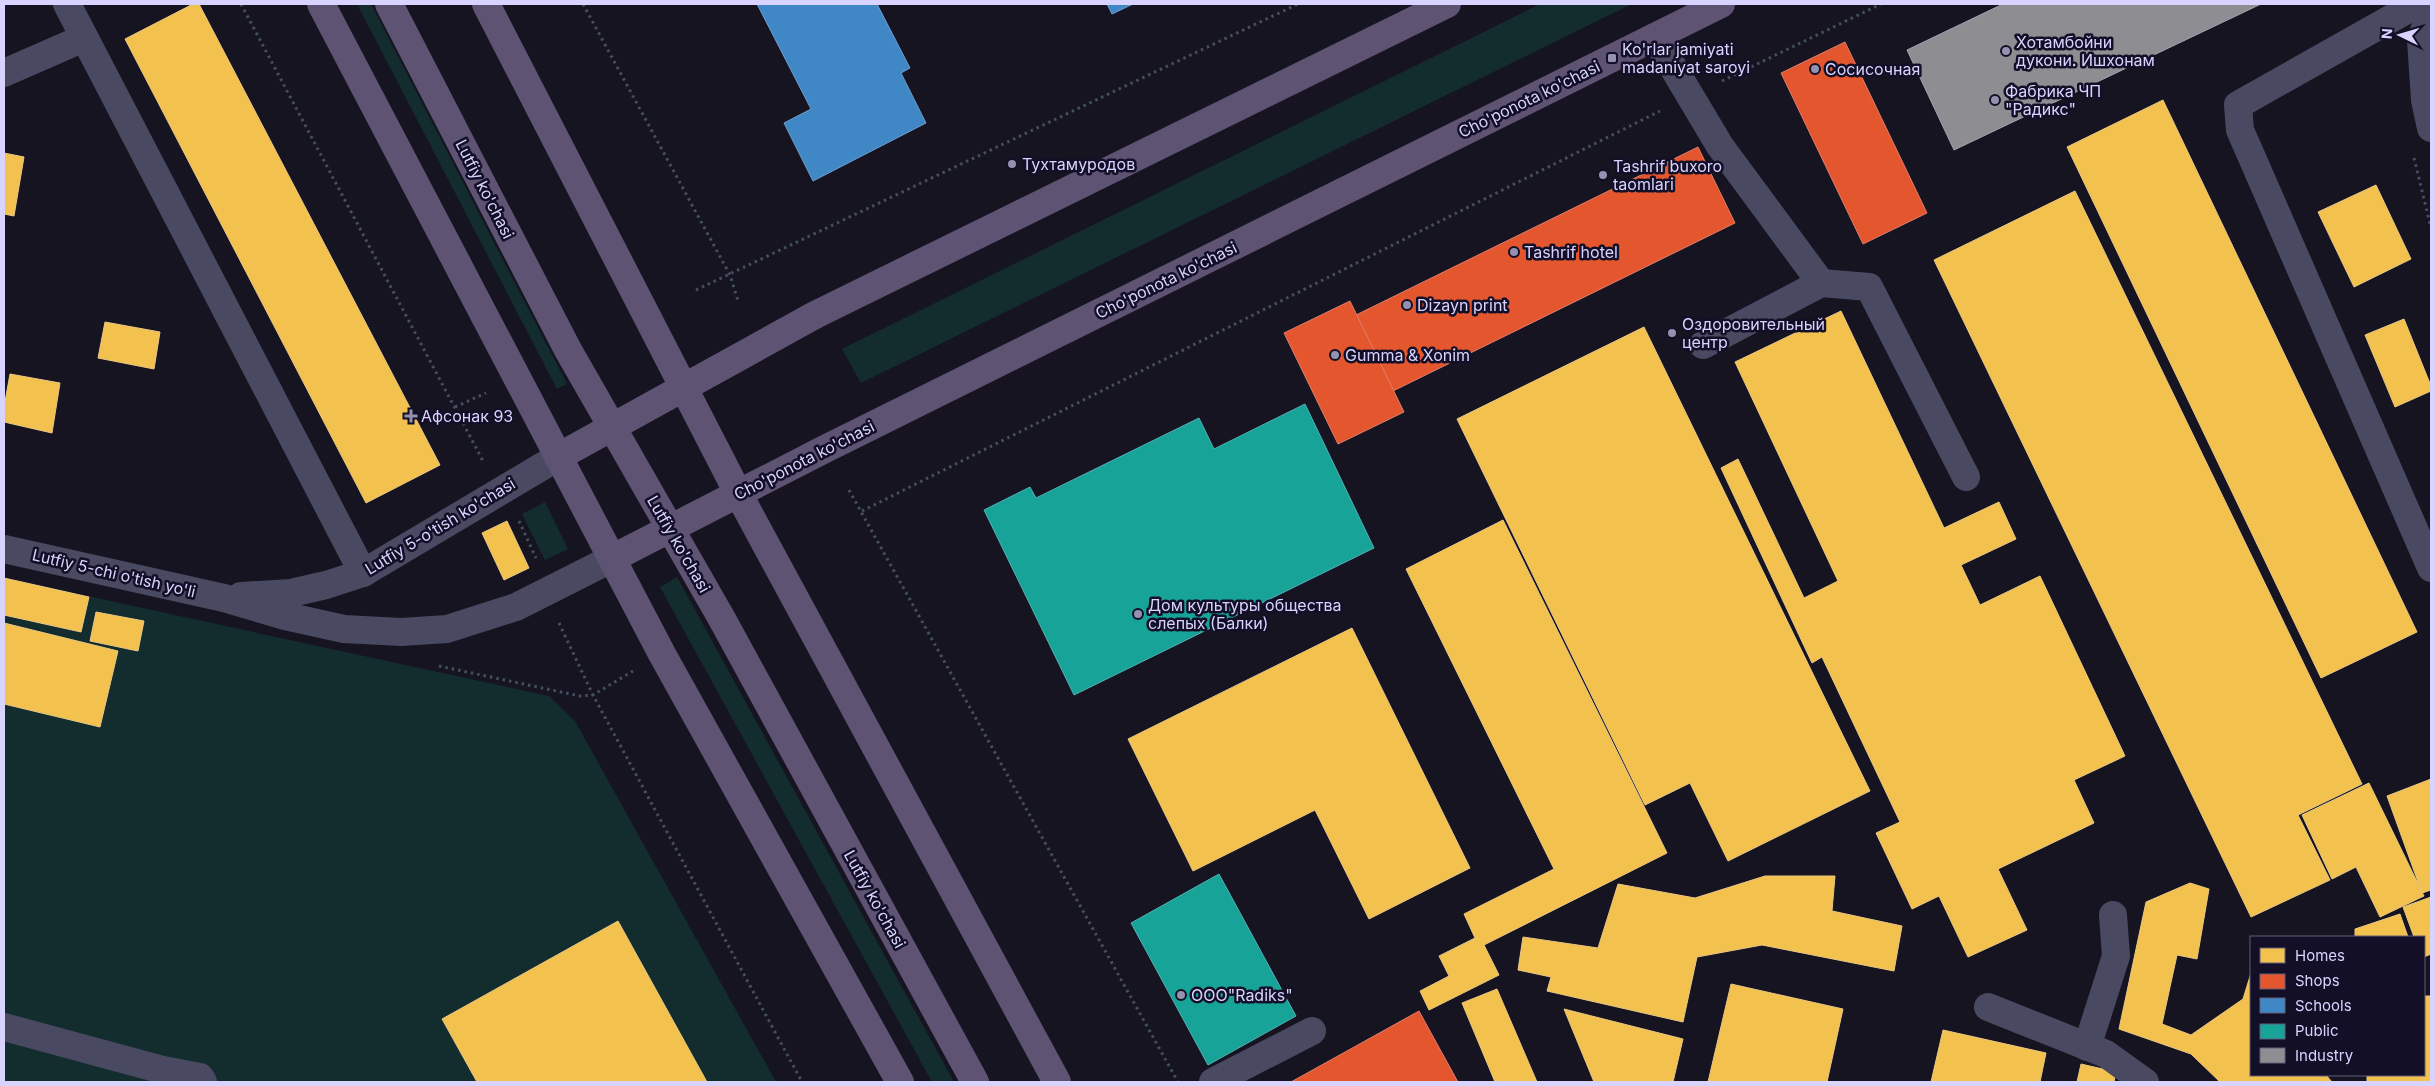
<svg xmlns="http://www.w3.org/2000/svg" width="2435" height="1086" font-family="Inter,sans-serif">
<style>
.green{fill:#132c2d}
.homes{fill:#f2c14e;stroke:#eac783}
.shops{fill:#e4572e;stroke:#e17c6d}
.schools{fill:#3f88c5;stroke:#6d9fd6}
.public{fill:#17a398;stroke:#51b2b7}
.industry{fill:#8d8d92;stroke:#a4a2b3}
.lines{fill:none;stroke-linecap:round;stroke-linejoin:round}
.path{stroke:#44505f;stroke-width:3;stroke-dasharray:2.5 4;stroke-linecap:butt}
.minor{stroke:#4a4962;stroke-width:28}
.major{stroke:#5e5373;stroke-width:28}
.poi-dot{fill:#9591b1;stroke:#130f26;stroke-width:2}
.labels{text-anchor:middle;stroke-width:5;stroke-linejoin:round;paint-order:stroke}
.poi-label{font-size:16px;fill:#d9d4ff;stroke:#130f26;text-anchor:start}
.street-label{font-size:16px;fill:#d9d4ff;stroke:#130f26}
</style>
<rect width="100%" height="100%" fill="#161421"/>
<g class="green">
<polygon points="357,4 371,4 567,384 557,389"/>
<polygon points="1540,4 1632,4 861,383 842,349"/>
<polygon points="545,502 568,549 545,560 522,514"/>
<polygon points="677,577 954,1082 932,1082 660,587"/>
<polygon points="4,578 549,696 575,721 776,1082 4,1082"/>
</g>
<g class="homes">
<polygon points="193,4 199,4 440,465 366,503 125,39"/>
<polygon points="2163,100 2417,632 2321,678 2067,147"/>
<polygon points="4,153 24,157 14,216 4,214"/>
<polygon points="2376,185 2411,259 2354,287 2318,212"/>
<polygon points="2075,191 2362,784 2298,815 2330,880 2251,917 1934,260"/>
<polygon points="1841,311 1944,528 1999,502 2016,539 1961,565 1980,605 2040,576 2125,756 2074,780 2094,823 1998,869 2027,930 1968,957 1939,896 1912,909 1876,833 1900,822 1822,657 1812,663 1721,468 1738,459 1804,598 1838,581 1735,362"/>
<polygon points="2404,319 2431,386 2431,391 2395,407 2365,335"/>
<polygon points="105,322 160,332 154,369 98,358"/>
<polygon points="1644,327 1870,791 1728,861 1690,783 1645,805 1457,419"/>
<polygon points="10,374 60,383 52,433 4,422 4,407"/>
<polygon points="1503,520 1667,853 1484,945 1499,975 1429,1010 1420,991 1449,976 1439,956 1475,938 1464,914 1554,869 1406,569"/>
<polygon points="507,521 529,568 504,580 482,533"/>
<polygon points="4,578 89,597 81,632 4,615"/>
<polygon points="96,612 144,621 138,651 90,641"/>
<polygon points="4,623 118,651 100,727 4,704"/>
<polygon points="1352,628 1470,868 1369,919 1315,810 1193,871 1128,739"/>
<polygon points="2431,779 2431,890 2422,893 2387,796"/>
<polygon points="2369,783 2424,896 2380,917 2356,867 2332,879 2302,815"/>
<polygon points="1765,876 1835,876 1832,911 1902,926 1894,971 1762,945 1697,957 1683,1022 1547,991 1551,977 1518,970 1523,937 1598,948 1618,884 1695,898"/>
<polygon points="2190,883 2209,889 2197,959 2177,955 2162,1024 2191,1035 2243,999 2251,973 2251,1075 2326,1075 2332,1082 2220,1082 2191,1054 2119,1029 2146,902"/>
<polygon points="2431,897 2431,954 2424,957 2424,937 2414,937 2403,907"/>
<polygon points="2400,914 2408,937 2355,937 2355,929"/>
<polygon points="618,921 707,1082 477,1082 442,1019"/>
<polygon points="1731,984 1843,1009 1827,1082 1708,1082"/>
<polygon points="1497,989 1537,1082 1495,1082 1462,1003"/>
<polygon points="2424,996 2431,996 2431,1082 2367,1082 2367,1075 2424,1075"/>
<polygon points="1564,1009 1683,1039 1673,1082 1594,1082"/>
<polygon points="1943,1030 2046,1053 2040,1082 1931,1082"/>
<polygon points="2081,1064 2116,1072 2114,1082 2077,1082"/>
</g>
<g class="shops">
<polygon points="1845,42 1927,213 1863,244 1781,73"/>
<polygon points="1698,147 1735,223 1393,391 1356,315"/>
<polygon points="1350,301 1404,412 1338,444 1284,333"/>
<polygon points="1419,1011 1458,1082 1291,1082"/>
</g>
<g class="schools">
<polygon points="757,4 877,4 910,68 901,73 926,123 813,181 784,123 811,109"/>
<polygon points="1107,4 1133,4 1112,14"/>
</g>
<g class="public">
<polygon points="1305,404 1374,548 1074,695 984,510 1030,487 1036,498 1199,418 1214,449"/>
<polygon points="1219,874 1296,1016 1208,1065 1131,923"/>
</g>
<polygon class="industry" points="2003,4 2261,4 1954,150 1907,50"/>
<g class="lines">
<g class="path">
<polyline points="241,4 483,461"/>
<polyline points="583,4 730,275 738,301"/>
<polyline points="1722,81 1881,4"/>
<polyline points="2414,158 2431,228"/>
<polyline points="696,290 1298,4"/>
<polyline points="455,407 486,393"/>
<polyline points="849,490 1178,1082"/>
<polyline points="862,511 1660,111"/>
<polyline points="519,521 536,558"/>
<polyline points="559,623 593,695 802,1082"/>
<polyline points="439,666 580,696 593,695 633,671"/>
</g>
<g class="minor">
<polyline points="67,4 363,573"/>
<polyline points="2417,4 2238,105 2240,130 2431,568"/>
<polyline points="2431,10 2421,40 2425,100 2431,128"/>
<polyline points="1655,37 1720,146 1821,283 1703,345"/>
<polyline points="4,73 84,38"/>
<polyline points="1821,283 1869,287 1966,477"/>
<polyline points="4,549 224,598 285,616 344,629 401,632 447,629 516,607 613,558"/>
<polyline points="241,596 291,593 326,585 363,573 558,457"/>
<polyline points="1988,1007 2106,1054 2145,1082"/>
<polyline points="4,1027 163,1070 200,1077 203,1082"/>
<polyline points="2087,1047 2116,956 2113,915"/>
<polyline points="1213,1082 1312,1031"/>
</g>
<g class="major">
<polyline points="321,4 662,654 900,1082"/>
<polyline points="389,4 568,350 722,619 975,1082"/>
<polyline points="486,4 738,493 1057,1082"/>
<polyline points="558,457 815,315 1447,4"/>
<polyline points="613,558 823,450 1721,4"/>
</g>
</g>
<g class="poi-dot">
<circle cx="2006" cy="51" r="5"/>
<rect x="1607" y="53" width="10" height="10" rx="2.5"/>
<circle cx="1815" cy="69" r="5"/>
<circle cx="1995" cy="100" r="5"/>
<circle cx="1012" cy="164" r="5"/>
<circle cx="1603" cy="175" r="5"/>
<circle cx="1514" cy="252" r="5"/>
<circle cx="1407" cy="305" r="5"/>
<circle cx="1672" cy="333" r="5"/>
<circle cx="1335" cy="355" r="5"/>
<path d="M408.5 408.5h5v5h5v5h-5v5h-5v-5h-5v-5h5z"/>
<circle cx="1138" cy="614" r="5"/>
<circle cx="1181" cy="995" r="5"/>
</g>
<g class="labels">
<g class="poi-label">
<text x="2016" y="48">Хотамбойни<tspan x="2016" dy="18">дукони. Ишхонам</tspan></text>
<text x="1622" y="55">Ko'rlar jamiyati<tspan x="1622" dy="18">madaniyat saroyi</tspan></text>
<text x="1825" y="75">Сосисочная</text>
<text x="2005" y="97">Фабрика ЧП<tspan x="2005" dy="18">"Радикс"</tspan></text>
<text x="1022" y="170">Тухтамуродов</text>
<text x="1613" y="172">Tashrif buxoro<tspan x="1613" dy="18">taomlari</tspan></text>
<text x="1524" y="258">Tashrif hotel</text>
<text x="1417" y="311">Dizayn print</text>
<text x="1682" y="330">Оздоровительный<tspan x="1682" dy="18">центр</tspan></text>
<text x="1345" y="361">Gumma &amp; Xonim</text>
<text x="421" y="422">Афсонак 93</text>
<text x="1148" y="611">Дом культуры общества<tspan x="1148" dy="18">слепых (Балки)</tspan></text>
<text x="1191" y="1001">OOO"Radiks"</text>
</g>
<g class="street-label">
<text transform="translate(1529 99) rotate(-26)" y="6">Cho'ponota ko'chasi</text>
<text transform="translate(485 189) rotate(63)" y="6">Lutfiy ko'chasi</text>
<text transform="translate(1166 280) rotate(-26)" y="6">Cho'ponota ko'chasi</text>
<text transform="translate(804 460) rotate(-27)" y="6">Cho'ponota ko'chasi</text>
<text transform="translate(440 526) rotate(-31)" y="6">Lutfiy 5-o'tish ko'chasi</text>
<text transform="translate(679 544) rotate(60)" y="6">Lutfiy ko'chasi</text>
<text transform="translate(114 573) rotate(13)" y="6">Lutfiy 5-chi o'tish yo'li</text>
<text transform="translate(875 899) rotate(61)" y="6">Lutfiy ko'chasi</text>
</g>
</g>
<rect width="2435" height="1086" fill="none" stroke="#d9d4ff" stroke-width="10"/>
<rect x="2250" y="936" width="175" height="140" fill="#130f26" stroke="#625e7d"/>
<rect x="2260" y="948" width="25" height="15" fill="#f2c14e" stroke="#625e7d"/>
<text x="2295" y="961" font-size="15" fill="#d9d4ff">Homes</text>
<rect x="2260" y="974" width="25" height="15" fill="#e4572e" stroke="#625e7d"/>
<text x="2295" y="986" font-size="15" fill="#d9d4ff">Shops</text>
<rect x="2260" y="998" width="25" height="15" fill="#3f88c5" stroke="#625e7d"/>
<text x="2295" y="1011" font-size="15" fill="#d9d4ff">Schools</text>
<rect x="2260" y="1024" width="25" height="15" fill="#17a398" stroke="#625e7d"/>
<text x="2295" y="1036" font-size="15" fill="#d9d4ff">Public</text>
<rect x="2260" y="1048" width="25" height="15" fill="#8d8d92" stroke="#625e7d"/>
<text x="2295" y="1061" font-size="15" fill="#d9d4ff">Industry</text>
<g transform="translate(2400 35) rotate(275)" stroke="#130f26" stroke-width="4" paint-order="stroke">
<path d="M0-4L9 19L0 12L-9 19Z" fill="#d9d4ff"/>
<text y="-8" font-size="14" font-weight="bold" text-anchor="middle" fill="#d9d4ff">N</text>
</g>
</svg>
